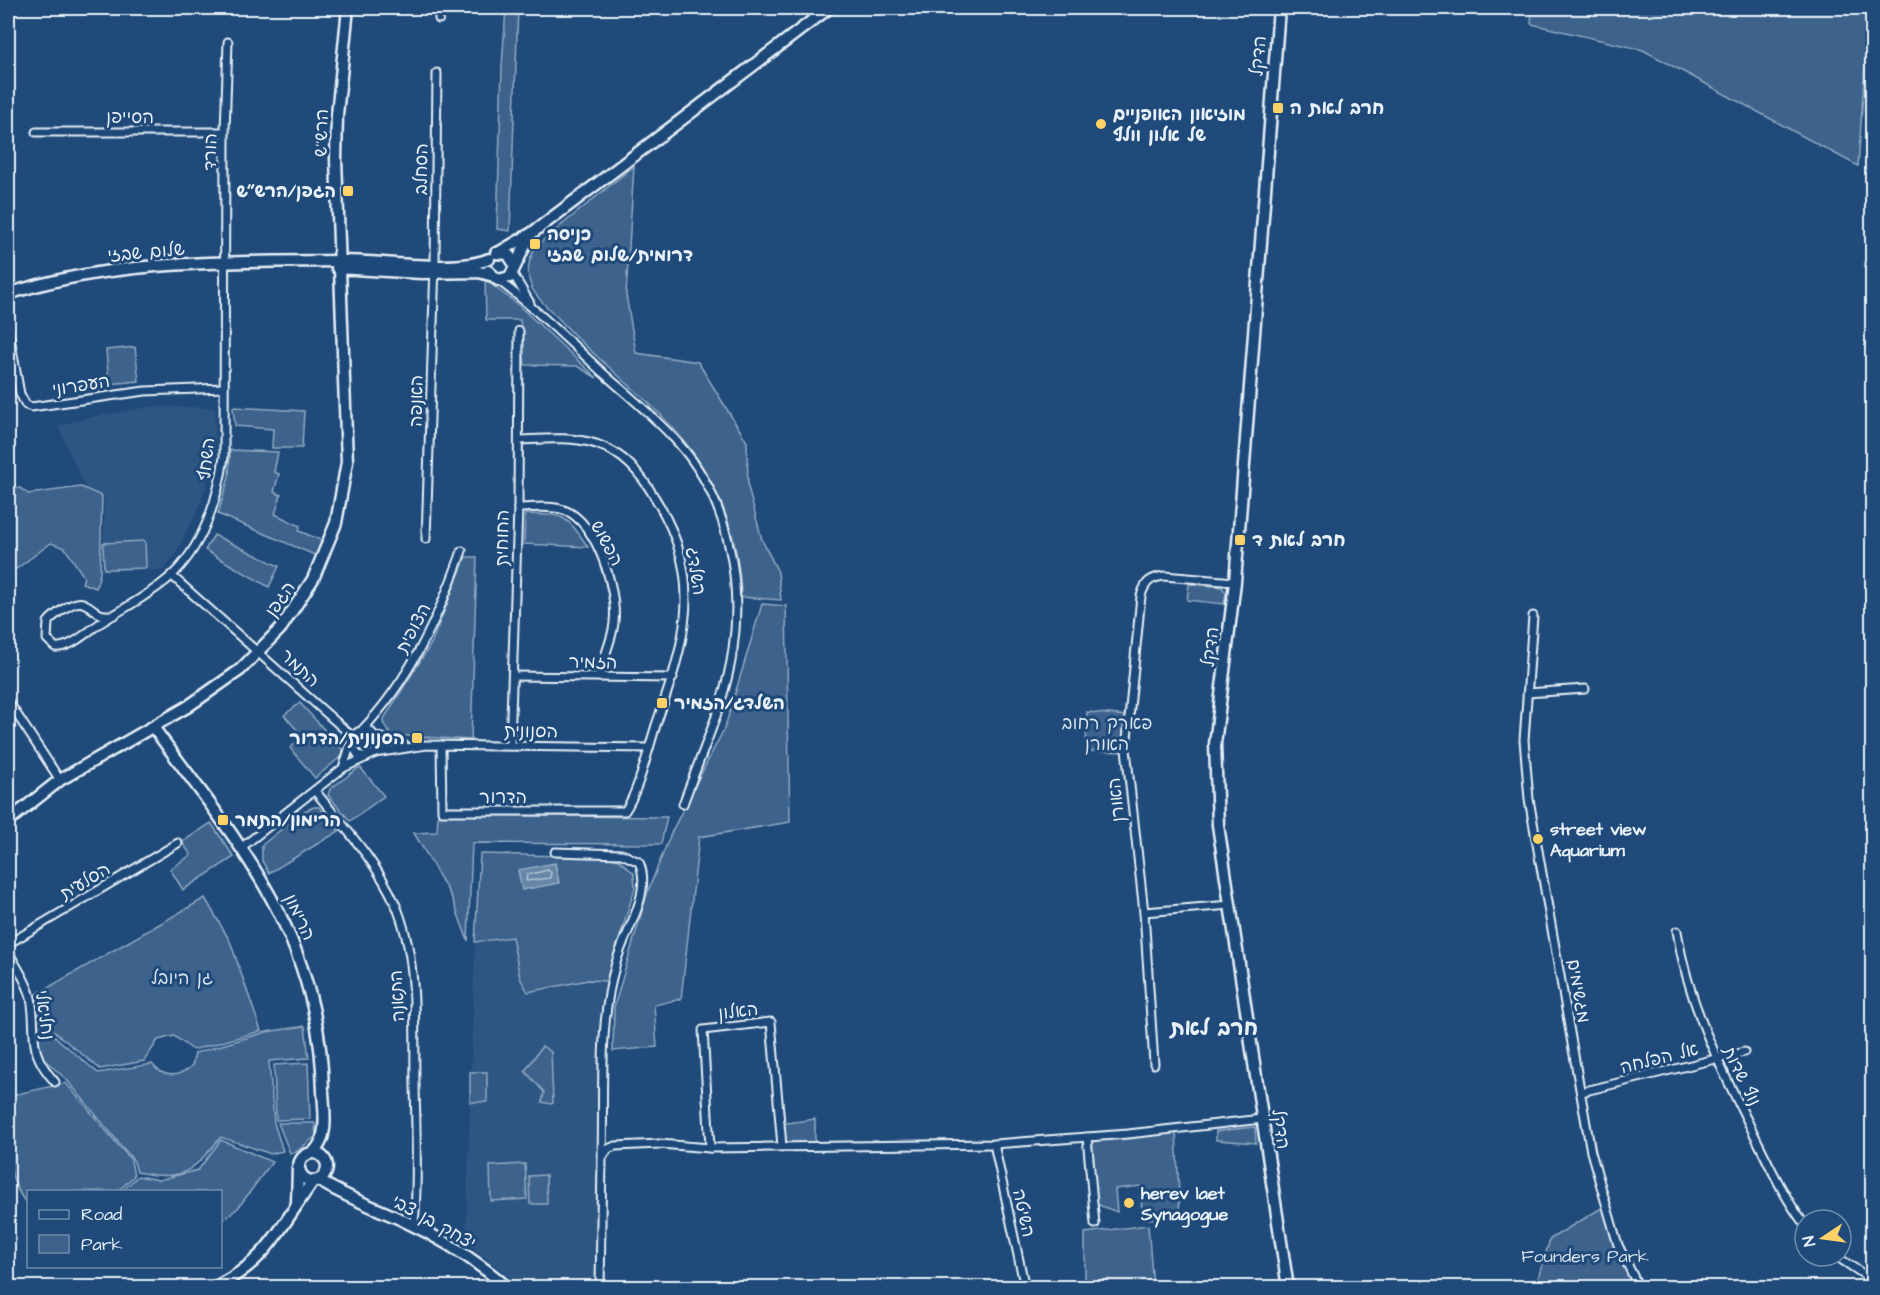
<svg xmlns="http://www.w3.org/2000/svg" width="1880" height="1295" font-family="'Architects Daughter','Playpen Sans Hebrew',sans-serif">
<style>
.built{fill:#2e5683}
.green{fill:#3c628c;stroke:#92aac2;stroke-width:1.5}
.water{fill:#6685a7;stroke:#9ab0c7;stroke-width:1.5}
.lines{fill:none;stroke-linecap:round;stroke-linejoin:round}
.shore{stroke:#b4c6d8;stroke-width:1.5}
.street-casing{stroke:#e8f1f8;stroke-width:11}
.secondary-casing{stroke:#e8f1f8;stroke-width:15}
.street{stroke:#1f4a7a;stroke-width:7}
.secondary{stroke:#1f4a7a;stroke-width:10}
.poi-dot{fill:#ffd166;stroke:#1f4a7a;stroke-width:2}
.labels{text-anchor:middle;stroke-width:6;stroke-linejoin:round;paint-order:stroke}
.street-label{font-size:18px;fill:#e8f1f8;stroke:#1f4a7a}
.poi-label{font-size:18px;font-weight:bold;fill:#e8f1f8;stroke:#1f4a7a;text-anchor:start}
.park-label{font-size:18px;fill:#d7e3ed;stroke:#1f4a7a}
.quarter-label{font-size:21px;font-weight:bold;fill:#e8f1f8;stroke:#1f4a7a}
</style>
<rect width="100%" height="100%" fill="#1f4a7a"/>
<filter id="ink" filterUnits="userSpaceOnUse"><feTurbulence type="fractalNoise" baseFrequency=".0167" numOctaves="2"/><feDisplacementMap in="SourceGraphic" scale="12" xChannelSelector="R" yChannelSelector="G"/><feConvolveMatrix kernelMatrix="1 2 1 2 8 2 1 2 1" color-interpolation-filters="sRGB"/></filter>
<g filter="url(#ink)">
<g class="built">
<polygon points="154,406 215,408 215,458 200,505 174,557 163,570 102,571 105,495 85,487 58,426 86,418"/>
<polygon points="512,937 520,978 528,992 588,980 606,981 601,998 595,1287 521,1287 466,1242 475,942"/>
</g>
<g class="green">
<polygon points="506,8 518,8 510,231 497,229 502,67"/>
<polygon points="1532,8 1869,8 1858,166 1643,50 1531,24"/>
<path d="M634 166 626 295 636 353 698 362 747 442 748 487 762 540 778 572 781 600 741 597C740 548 725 501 698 460 661 404 604 369 560 320 552 311 539 301 533 290 525 274 528 261 536 246Z"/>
<polygon points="485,280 516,303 597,378 577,366 525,365 520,320 486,320"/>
<polygon points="135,347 139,381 109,384 106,350"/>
<polygon points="233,407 304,411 302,448 272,448 273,429 235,426"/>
<polygon points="230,450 278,452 274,472 279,474 274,492 281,495 275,514 300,526 299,531 323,541 317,556 218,514 229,477"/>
<polygon points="8,487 20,488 28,494 81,487 102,496 100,573 96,588 82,583 84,577 65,548 51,543 8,575"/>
<path d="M525 514C565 515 565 513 588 547L524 544Z"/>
<polygon points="214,535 279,566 269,587 205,550"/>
<polygon points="145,541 146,568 104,569 103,543"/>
<polygon points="466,557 477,557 471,740 391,735 383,723 385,717 431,644"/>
<polygon points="1189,584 1222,587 1226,593 1224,604 1187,600"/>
<polygon points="762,604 786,606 790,822 699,837 681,999 654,1005 657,1047 613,1051 614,1007 648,891 672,831 725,727"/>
<polygon points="300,703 342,749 343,755 315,778 290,748 303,737 284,715"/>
<polygon points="1087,712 1128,716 1127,752 1086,751"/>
<polygon points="360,767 384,796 350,821 328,795 330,789"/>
<polygon points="314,807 319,807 339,831 269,873 262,861 262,845 304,811"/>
<polygon points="438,815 667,817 661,844 472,843 468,941 452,898 414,833 437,832"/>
<polygon points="211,823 234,857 183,890 170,869 191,855 182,842"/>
<polygon points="480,854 607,857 619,860 634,873 635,888 606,981 588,980 528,992 520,978 512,937 475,942"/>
<polygon points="205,898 230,941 261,1031 193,1050 174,1036 158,1040 144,1061 100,1069 50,1028 35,995"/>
<path d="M36 1010 47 1030 98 1073 152 1064C163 1078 178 1078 192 1066L195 1053 266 1032 305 1026 309 1058 269 1061 274 1123 283 1151 271 1154 221 1137C192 1171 185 1182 137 1172L134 1161 67 1080 45 1060 37 1043Z"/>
<polygon points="542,1046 551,1052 553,1103 551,1104 542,1102 544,1092 525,1071"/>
<polygon points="308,1063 310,1119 276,1120 274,1065"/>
<rect x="470" y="1072" width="17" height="30"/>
<path d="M66 1083 131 1160 134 1176 118 1191 28 1192V1205C2 1176 8 1132 8 1096Z"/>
<polygon points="815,1119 815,1146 782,1146 780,1124"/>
<polygon points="278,1123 315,1123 316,1136 296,1152 290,1153"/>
<polygon points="1255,1127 1256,1143 1216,1140 1216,1131"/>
<polygon points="1176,1129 1180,1218 1142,1219 1141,1186 1115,1189 1117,1212 1093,1203 1087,1137"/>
<polygon points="221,1140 272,1162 238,1208 221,1221 220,1192 122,1191 138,1176 159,1180 198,1170"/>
<polygon points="525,1164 527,1199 491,1201 490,1166"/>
<polygon points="546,1175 547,1204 530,1204 529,1176"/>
<polygon points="1605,1206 1619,1256 1639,1287 1535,1288 1550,1239"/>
<polygon points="1148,1225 1153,1287 1085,1287 1085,1233"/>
</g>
<polygon class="water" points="555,863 559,883 522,890 518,870"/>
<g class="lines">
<polygon class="shore" points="548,870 551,873 550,878 526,881 527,875"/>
<defs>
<g id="street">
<polyline points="439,19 439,8"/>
<polyline points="36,132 225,132"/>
<polyline points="513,274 530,303"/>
<path d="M498 280C535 308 569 341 603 373 629 396 656 418 679 444 727 498 743 578 733 649 726 701 701 754 683 804"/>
<polyline points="8,326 20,394 26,405 31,407 145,391 224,388"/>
<path d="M518 508C532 508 551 505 564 510 597 521 618 592 614 623 612 642 602 658 600 677"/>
<polyline points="426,539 435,264 437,73"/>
<polyline points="171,575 353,737"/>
<path d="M114 615C94 617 98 609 83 603 73 600 54 615 48 622L47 639 55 647C70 649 87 632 99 624 122 609 148 596 169 578 202 549 218 500 224 457L225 132 228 42"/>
<polyline points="1533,616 1524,740 1529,799 1591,1152 1618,1245 1639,1288"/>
<polyline points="513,676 673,678"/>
<polyline points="1527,693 1585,689"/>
<polyline points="8,701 60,780"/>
<path d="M362 730C410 680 439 616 462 551"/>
<polyline points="378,737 404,745"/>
<path d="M441 745 442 811H625C639 790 648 750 656 725 685 642 706 580 655 498 641 474 624 453 596 444 571 436 544 439 519 440"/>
<polyline points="510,746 518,508 519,331"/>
<polyline points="375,753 426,745 649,748"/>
<polyline points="343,768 353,737 358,732 369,730 379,740 375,753 367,757 358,755 352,745"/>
<path d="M316 792C344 827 376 861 395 903 419 959 414 1024 415 1084 416 1131 418 1179 414 1226"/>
<polyline points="242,847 343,768 367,757"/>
<path d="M555 852 622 854 639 862C653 894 624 932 616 963 598 1024 604 1093 602 1156"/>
<polyline points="1144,912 1231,905"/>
<path d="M1677 931C1688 1004 1720 1067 1753 1132 1769 1164 1783 1196 1805 1225"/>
<polyline points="8,944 178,843"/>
<path d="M8 951C15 965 28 982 31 998 38 1036 25 1048 55 1082"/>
<path d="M1154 1064 1144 912 1126 749 1141 596C1145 582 1150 578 1164 576L1235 582"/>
<polyline points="1581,1092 1744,1052"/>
<polyline points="1087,1137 1095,1224"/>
<polyline points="994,1144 1025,1288"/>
<polyline points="710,1148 703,1030 771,1022 782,1146"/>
<polyline points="1836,1256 1872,1280"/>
<polyline points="600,1288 602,1158 608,1149 615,1146 660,1144 710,1148 994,1144 1128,1134 1262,1119"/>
</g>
<g id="secondary">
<polyline points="1279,8 1235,582 1215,744 1218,825 1288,1288"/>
<polyline points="496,253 508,254 515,265"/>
<polyline points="498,253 532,233 829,8"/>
<polyline points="337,268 421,273 479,272 490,275"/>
<polyline points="488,271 498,280 510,277 529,237"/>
<path d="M8 294C114 259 228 262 339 261 380 260 453 274 489 259"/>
<path d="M153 727C241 846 320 936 323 1091 324 1112 329 1136 314 1152"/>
<polyline points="8,821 60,780 187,707 240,670 281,628 313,579 336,523 347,462 336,159 337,115 348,8"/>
<circle cx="313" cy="1167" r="14"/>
<path d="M318 1180C345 1197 374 1207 402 1220 439 1237 477 1261 508 1288"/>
<polyline points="297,1203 298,1168"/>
<path d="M213 1288C268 1262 280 1227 313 1181"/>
</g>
</defs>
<use href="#street" class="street-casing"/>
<use href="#secondary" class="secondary-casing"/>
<use href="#street" class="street"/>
<use href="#secondary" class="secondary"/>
</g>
</g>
<g class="poi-dot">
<rect x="1272" y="102" width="12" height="12" rx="3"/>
<circle cx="1101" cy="124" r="6"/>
<rect x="342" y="185" width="12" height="12" rx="3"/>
<rect x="529" y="238" width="12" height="12" rx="3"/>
<rect x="1234" y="534" width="12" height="12" rx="3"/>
<rect x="656" y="697" width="12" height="12" rx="3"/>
<rect x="411" y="732" width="12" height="12" rx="3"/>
<rect x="217" y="814" width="12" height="12" rx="3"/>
<circle cx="1538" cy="839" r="6"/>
<circle cx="1129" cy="1203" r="6"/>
</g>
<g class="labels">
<g class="street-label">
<text transform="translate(1258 56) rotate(-85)" y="6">הדקל</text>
<text x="130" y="123">הסייפן</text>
<text transform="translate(321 133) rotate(-88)" y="6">הרש''ש</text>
<text transform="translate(210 152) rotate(-89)" y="6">הורד</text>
<text transform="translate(421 169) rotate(-89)" y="6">הסחלב</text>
<text transform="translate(146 252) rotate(-5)" y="6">שלום שבזי</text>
<text transform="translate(81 385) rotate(-9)" y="6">העפרוני</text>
<text transform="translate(416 401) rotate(-89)" y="6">האנפה</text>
<text transform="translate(206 459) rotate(-84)" y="6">השחף</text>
<text transform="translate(502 538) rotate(-89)" y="6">החוחית</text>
<text transform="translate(607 543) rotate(62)" y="6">הפשוש</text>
<text transform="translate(696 571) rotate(81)" y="6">השלדג</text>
<text transform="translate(280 599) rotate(-56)" y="6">הגפן</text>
<text transform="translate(413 628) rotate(-62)" y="6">הצופית</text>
<text transform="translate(1210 647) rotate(-83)" y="6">הדקל</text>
<text transform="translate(593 662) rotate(1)" y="6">הזמיר</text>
<text transform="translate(300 668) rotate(43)" y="6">התמר</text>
<text transform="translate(531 731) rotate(1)" y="6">הסנונית</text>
<text x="503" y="803">הדרור</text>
<text transform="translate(1116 800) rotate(-96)" y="6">האורן</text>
<text transform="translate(85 881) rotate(-31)" y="6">הסלעית</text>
<text transform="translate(300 917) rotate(65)" y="6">הרימון</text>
<text transform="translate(1579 991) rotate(80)" y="6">מגשימים</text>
<text transform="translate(397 996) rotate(-93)" y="6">התאנה</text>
<text transform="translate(738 1011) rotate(-7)" y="6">האלון</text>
<text transform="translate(45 1015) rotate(82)" y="6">נחליאלי</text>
<text transform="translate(1659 1058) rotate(-14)" y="6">אל הפלחה</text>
<text transform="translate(1742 1076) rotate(64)" y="6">נוף שדות</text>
<text transform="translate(1281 1129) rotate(82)" y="6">הדקל</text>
<text transform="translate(1024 1213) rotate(78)" y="6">השיטה</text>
<text transform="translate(434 1222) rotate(29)" y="6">יצחק בן צבי</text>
</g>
<g class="poi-label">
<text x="1290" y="114">חרב לאת ה</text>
<text x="1113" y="120">מוזיאון האופניים<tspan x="1113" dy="21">של אלון וולף</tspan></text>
<text x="336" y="197" text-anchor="end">הגפן/הרש״ש</text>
<text x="547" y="240">כניסה<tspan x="547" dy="21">דרומית/שלום שבזי</tspan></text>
<text x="1252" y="546">חרב לאת ד</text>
<text x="674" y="709">השלדג/הזמיר</text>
<text x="405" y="744" text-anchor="end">הסנונית/הדרור</text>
<text x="235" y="826">הרימון/התמר</text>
<text x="1550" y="835">street view<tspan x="1550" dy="21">Aquarium</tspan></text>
<text x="1141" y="1199">herev laet<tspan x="1141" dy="21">Synagogue</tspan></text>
</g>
<g class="park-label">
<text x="1107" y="729">פארק רחוב<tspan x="1107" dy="21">האורן</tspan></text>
<text x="182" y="984">גן היובל</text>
<text x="1585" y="1262">Founders Park</text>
</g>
<g class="quarter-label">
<text x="1214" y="1035">חרב לאת</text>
</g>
</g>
<rect width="1880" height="1295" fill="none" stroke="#1f4a7a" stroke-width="30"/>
<rect x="15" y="15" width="1850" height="1265" fill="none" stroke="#e8f1f8" stroke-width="2" filter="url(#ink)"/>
<rect x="27" y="1190" width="195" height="78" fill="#1f4a7a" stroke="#6f8dac" stroke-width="1.5"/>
<rect x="39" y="1210" width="30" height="9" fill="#1f4a7a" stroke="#6f8dac" stroke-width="1.5"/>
<text x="81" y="1220" font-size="18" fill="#e8f1f8">Road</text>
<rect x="39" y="1235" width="30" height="18" fill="#3c628c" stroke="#6f8dac" stroke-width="1.5"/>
<text x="81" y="1250" font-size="18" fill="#e8f1f8">Park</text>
<g transform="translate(1823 1238) rotate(257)"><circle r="28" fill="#1f4a7a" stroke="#6f8dac" stroke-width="1.5"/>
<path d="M0-4.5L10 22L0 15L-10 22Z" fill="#ffd166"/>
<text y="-9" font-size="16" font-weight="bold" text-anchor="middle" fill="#e8f1f8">N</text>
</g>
</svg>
